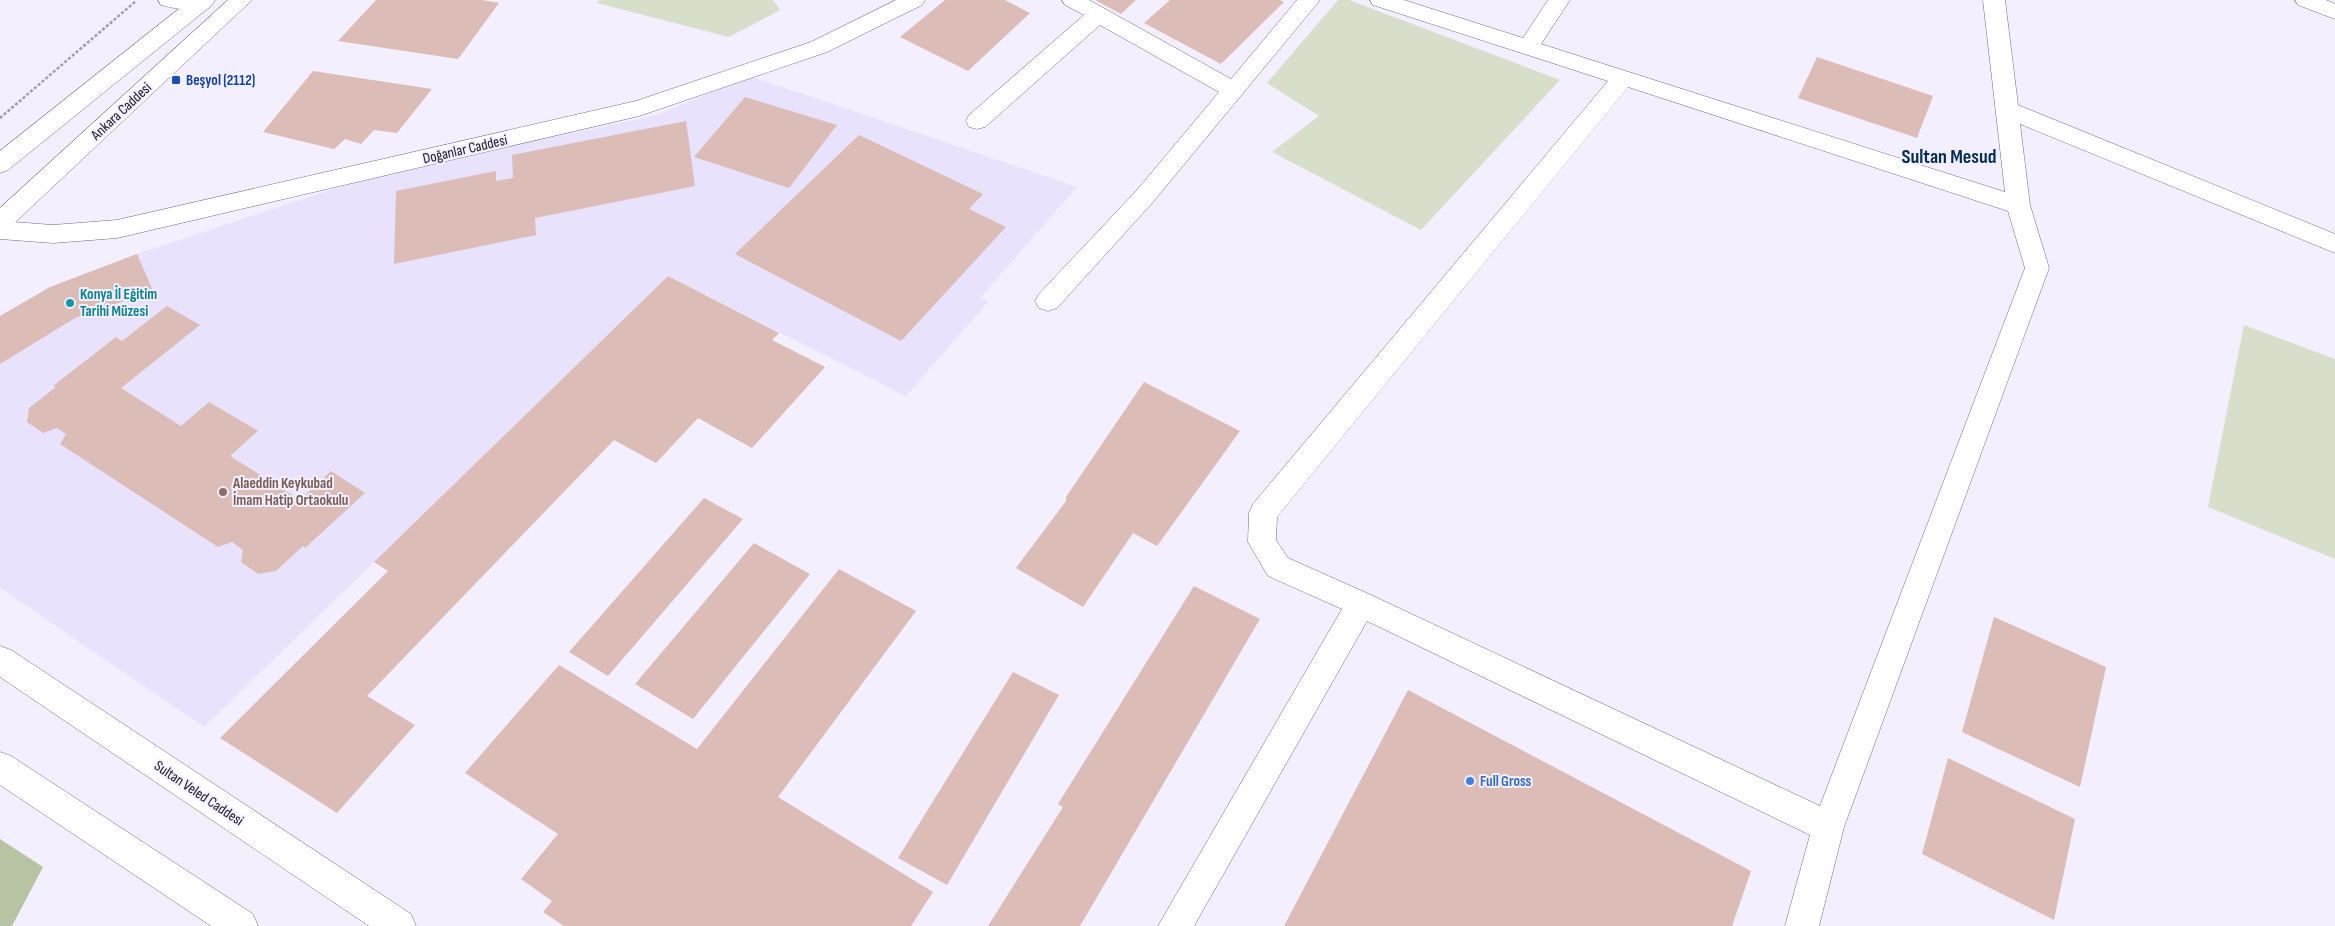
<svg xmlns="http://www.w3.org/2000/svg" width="2335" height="926" font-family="'Sofia Sans Condensed',sans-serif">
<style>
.built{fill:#e9e2fd}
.green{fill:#d7deca}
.forest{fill:#b8c3a3}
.building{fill:#dbbcb7}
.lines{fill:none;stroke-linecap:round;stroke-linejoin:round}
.minor-casing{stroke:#706a81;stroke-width:1}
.tertiary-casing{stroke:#706a81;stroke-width:1}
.secondary-casing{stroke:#706a81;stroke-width:1}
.primary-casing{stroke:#706a81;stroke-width:1}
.path{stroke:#a09daa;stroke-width:2.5;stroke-dasharray:3 2;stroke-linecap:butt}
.minor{fill:#fff;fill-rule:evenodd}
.tertiary{fill:#fff;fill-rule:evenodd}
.secondary{fill:#fff;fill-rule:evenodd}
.primary{fill:#fff;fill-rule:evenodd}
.transit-dot{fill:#1a4fb4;stroke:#f3efff;stroke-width:2}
.culture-dot{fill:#0f9aa8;stroke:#f3efff;stroke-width:2}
.education-dot{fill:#8d6e63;stroke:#f3efff;stroke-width:2}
.shop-dot{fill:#3f7fe0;stroke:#f3efff;stroke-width:2}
.labels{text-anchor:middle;stroke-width:4;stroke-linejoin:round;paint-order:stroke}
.transit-label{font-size:15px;font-weight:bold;fill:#164399;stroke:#f3efff;text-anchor:start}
.street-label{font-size:15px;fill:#1b1821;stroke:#f3efff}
.culture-label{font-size:15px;font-weight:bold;fill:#0d838f;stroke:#f3efff;text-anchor:start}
.education-label{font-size:15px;font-weight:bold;fill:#785e54;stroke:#f3efff;text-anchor:start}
.shop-label{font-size:15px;font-weight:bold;fill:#366cbe;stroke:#f3efff;text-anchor:start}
.district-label{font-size:20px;font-weight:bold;fill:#052e53;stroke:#f3efff}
</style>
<rect width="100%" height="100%" fill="#f3efff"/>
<polygon class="built" points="750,76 1077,187 980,298 988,302 906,396 668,276 204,727 0,588 0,316 50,287 137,254 375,175 657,115"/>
<g class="green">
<polygon points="600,0 773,0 780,10 729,37 597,3"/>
<polygon points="1338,0 1349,0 1560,80 1421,230 1272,152 1319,116 1267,83"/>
<polygon points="2244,325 2335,359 2335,559 2208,507"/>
</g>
<polygon class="forest" points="0,839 43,867 12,926 0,926"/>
<g class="building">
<polygon points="376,0 482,0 499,3 458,59 338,41"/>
<polygon points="945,0 1005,0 1030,13 968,71 900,37"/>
<polygon points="1095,0 1136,0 1121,14"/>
<polygon points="1170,0 1280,0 1284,2 1221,64 1144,23"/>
<polygon points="1817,57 1933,96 1917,138 1798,98"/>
<polygon points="313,71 432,89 397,133 374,130 361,144 345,139 334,149 263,132"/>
<polygon points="745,97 837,125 789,188 694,157"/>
<polygon points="686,121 695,186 535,218 536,235 394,264 396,191 496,171 496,181 513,178 512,155"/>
<polygon points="859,135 983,194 969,209 1006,227 901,341 735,254"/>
<polygon points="137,254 153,291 75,318 0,364 0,316 50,287"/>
<polygon points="668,276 779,333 772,340 825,367 752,448 698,418 656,463 614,440 367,696 415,725 337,813 220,738 388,571 374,562"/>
<polygon points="167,306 200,325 121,388 181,426 209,402 258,431 230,456 300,500 331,471 365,493 305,548 303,546 276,571 258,574 241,562 243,550 232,542 218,547 60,444 66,434 57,428 43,433 27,422 29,408 56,387 53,386 116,337 122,341"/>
<polygon points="1144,382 1240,431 1157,546 1133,533 1083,607 1016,568 1066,501 1066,497"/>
<polygon points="704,498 743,519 608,676 569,652"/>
<polygon points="754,543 810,574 693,719 635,684"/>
<polygon points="839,569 916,611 778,797 933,892 911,926 564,926 543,912 552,901 521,879 558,834 465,773 559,665 697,749"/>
<polygon points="1194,586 1260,619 1080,926 988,926 1063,807 1058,804"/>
<polygon points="1994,617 2106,667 2080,787 1962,732"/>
<polygon points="1013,672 1059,695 947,885 898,858"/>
<polygon points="1408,690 1751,871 1732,926 1284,926"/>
<polygon points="1948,758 2075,819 2054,920 1922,854"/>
</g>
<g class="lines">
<defs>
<g id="minor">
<path d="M158 0H210L212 3 209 8C194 12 176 9 161 5Z"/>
<polygon points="1062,0 1089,0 1231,79 1297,0 1320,0 1153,202 1057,308 1048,311 1039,308 1035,301 1039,294 1137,190 1219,92 1100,25 985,127 977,129 969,127 966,121 969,115 1084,15 1065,5"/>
<path d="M1370 0H1404L1523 38 1548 0H1570L1541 44 2005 192 1983 0H2005L2018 105 2335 234V253L2020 124 2030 205 2049 268 1844 827 1819 926H1785L1810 835 1367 621 1194 926H1158L1342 609 1268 576 1248 542 1249 513 1253 504 1608 81 1373 5ZM1628 87 2008 211 2025 268 1820 806 1371 595 1288 558 1276 540 1277 517Z"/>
<polygon points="2295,0 2326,0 2335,4 2335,19 2298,5"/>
</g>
<polygon id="tertiary" points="896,0 925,0 922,5 827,52 639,116 117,238 53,243 0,239 0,221 53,225 117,220 636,101 811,42"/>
<g id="secondary">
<polygon points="0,646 11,650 411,914 416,926 369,926 0,677"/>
<polygon points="0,752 11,756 253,914 258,926 211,926 0,785"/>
</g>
<g id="primary">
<polygon points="190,0 215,0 212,5 8,170 0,173 0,151"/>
<polygon points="228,0 252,0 9,228 0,231 0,208"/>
</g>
</defs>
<use href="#minor" class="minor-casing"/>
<use href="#tertiary" class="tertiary-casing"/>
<use href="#secondary" class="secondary-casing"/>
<use href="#primary" class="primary-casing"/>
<polyline class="path" points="0,118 136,1"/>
<use href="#minor" class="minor"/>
<use href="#tertiary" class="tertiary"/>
<use href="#secondary" class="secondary"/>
<use href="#primary" class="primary"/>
</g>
<rect class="transit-dot" x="171" y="75" width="10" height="10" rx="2.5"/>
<circle class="culture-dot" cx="70" cy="303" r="5"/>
<circle class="education-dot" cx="223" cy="492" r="5"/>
<circle class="shop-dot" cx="1470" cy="781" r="5"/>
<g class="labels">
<g class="transit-label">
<text x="186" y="85">Beşyol (2112)</text>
</g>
<g class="street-label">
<text transform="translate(121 111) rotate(-43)" y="5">Ankara Caddesi</text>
<text transform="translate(465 149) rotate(-13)" y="5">Doğanlar Caddesi</text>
<text transform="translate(199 793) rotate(34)" y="5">Sultan Veled Caddesi</text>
</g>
<g class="culture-label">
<text x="80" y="299">Konya İl Eğitim<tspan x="80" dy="17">Tarihi Müzesi</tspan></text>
</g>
<g class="education-label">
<text x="233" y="488">Alaeddin Keykubad<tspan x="233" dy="17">İmam Hatip Ortaokulu</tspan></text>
</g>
<g class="shop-label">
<text x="1480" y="786">Full Gross</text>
</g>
<g class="district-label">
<text x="1949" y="163">Sultan Mesud</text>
</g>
</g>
</svg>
